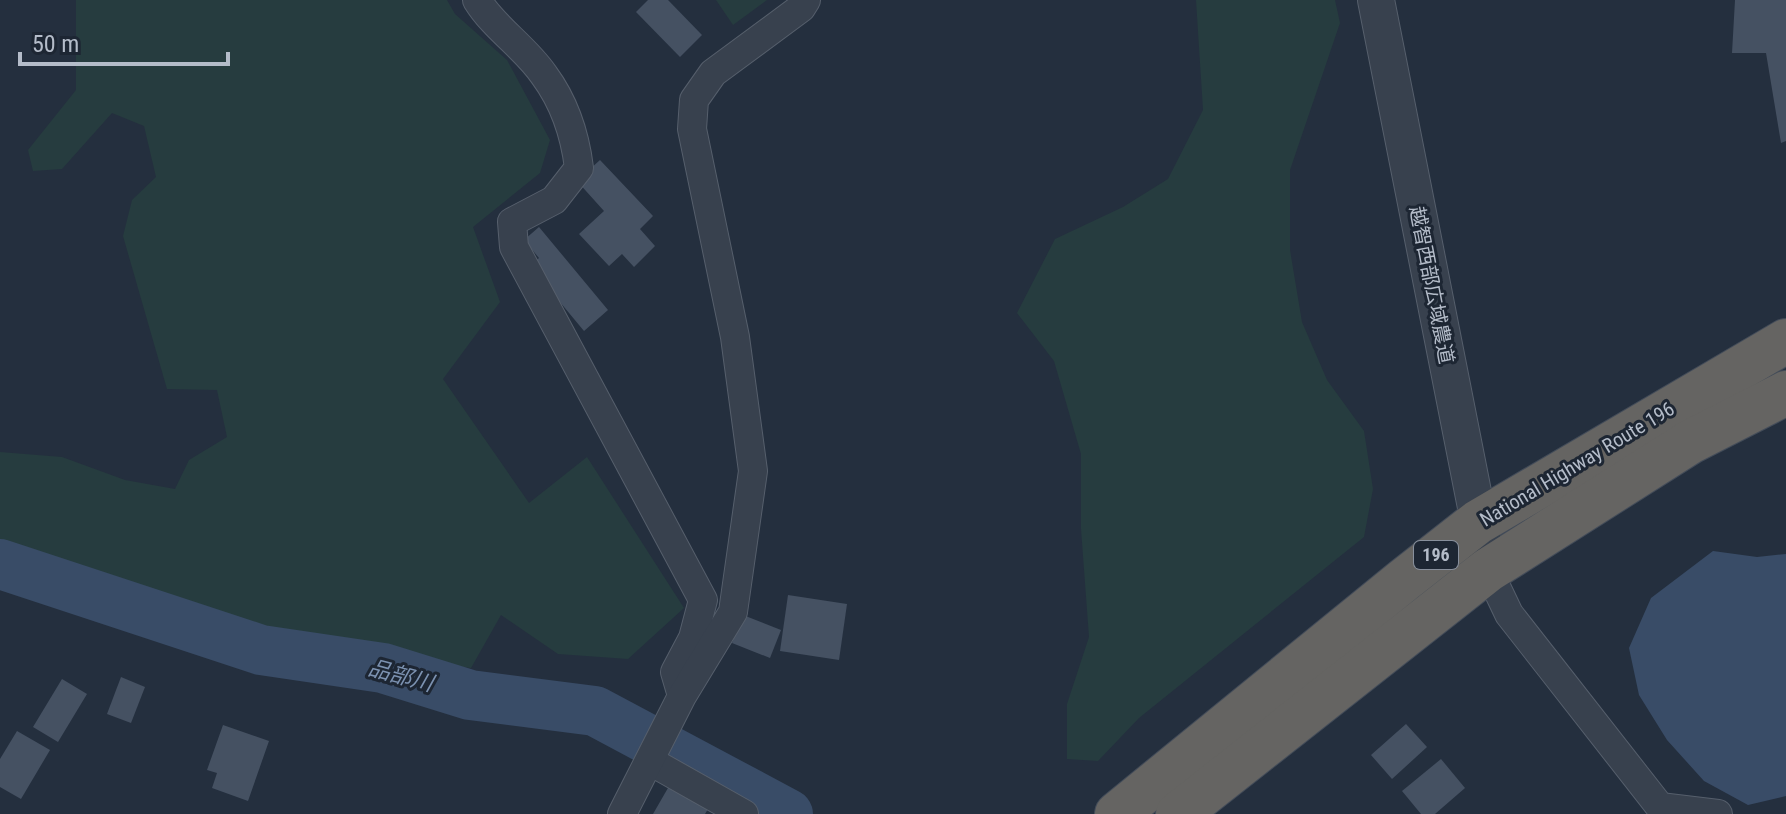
<svg xmlns="http://www.w3.org/2000/svg" width="1786" height="814" font-family="'Roboto Condensed','Noto Sans JP',sans-serif">
<style>
.green{fill:#263c3f}
.water{fill:#394c67}
.lines{fill:none;stroke-linecap:round;stroke-linejoin:round}
.river{stroke:#394c67;stroke-width:50}
.building{fill:#455162}
.minor-casing{stroke:#565f6c;stroke-width:30}
.tertiary-casing{stroke:#565f6c;stroke-width:38}
.trunk-casing{stroke:#434c59;stroke-width:46}
.minor{stroke:#38414e;stroke-width:28}
.tertiary{stroke:#38414e;stroke-width:36}
.trunk{stroke:#656462;stroke-width:44}
.labels{text-anchor:middle;stroke-width:6;stroke-linejoin:round;paint-order:stroke}
.shield{fill:#1d2633;stroke:#878f9c;stroke-width:2}
.shield-label{font-size:18px;font-weight:bold;fill:#b4bcc9}
.street-label{font-size:20px;fill:#b4bcc9;stroke:#1d2633}
.water-label{font-size:22px;font-style:italic;fill:#7c92b1;stroke:#1d2633}
</style>
<rect width="100%" height="100%" fill="#242f3e"/>
<g class="green">
<polygon points="76,0 447,0 455,14 507,60 550,140 540,173 473,227 500,302 443,379 529,503 587,457 684,608 628,659 558,654 501,615 471,668 296,645 0,548 0,452 62,457 125,480 175,489 189,460 227,437 217,390 167,389 123,236 132,200 156,177 144,126 112,113 62,169 33,171 28,150 76,90"/>
<polygon points="716,0 767,0 733,25"/>
<polygon points="1196,0 1335,0 1340,23 1290,170 1290,250 1302,322 1327,380 1364,431 1373,489 1364,537 1139,718 1098,761 1067,759 1067,704 1089,637 1081,529 1081,454 1054,361 1017,313 1055,239 1123,207 1168,179 1203,110"/>
</g>
<polygon class="water" points="1713,551 1757,557 1786,554 1786,796 1748,805 1704,781 1667,740 1639,695 1629,648 1651,598"/>
<g class="lines">
<polyline class="river" points="0,564 261,650 383,668 470,695 595,711 788,814"/>
</g>
<g class="building">
<polygon points="648,0 668,0 702,35 680,57 636,12"/>
<polygon points="1735,0 1786,0 1786,141 1781,143 1766,53 1732,53"/>
<polygon points="600,160 653,216 640,229 655,246 634,267 622,254 609,266 579,234 604,211 577,181"/>
<polygon points="539,227 608,310 584,331 530,266 539,258 524,240"/>
<polygon points="788,595 847,604 839,660 780,651"/>
<polygon points="743,615 781,630 770,658 732,643"/>
<polygon points="121,677 145,687 131,723 107,714"/>
<polygon points="62,679 87,694 58,742 33,727"/>
<polygon points="1406,724 1427,747 1392,779 1371,755"/>
<polygon points="223,725 269,741 248,801 212,788 217,773 207,770"/>
<polygon points="17,731 50,750 21,799 0,787 0,759"/>
<polygon points="1441,759 1465,788 1435,814 1421,814 1402,791"/>
<polygon points="672,781 711,804 705,814 653,814"/>
</g>
<g class="lines">
<defs>
<g id="minor">
<path d="M477 0C495 29 525 47 544 75 564 102 575 135 579 168L554 200 512 222 514 247 703 600 693 638 675 672 680 689"/>
<polyline points="1488,570 1509,614 1660,807 1718,814"/>
<polyline points="650,761 744,814"/>
<polyline points="622,814 682,696 733,612 753,471 735,337 692,129 694,100 713,73 801,8 806,0"/>
</g>
<polyline id="tertiary" points="1376,0 1484,548"/>
<g id="trunk">
<polyline points="1117,814 1404,580 1478,522 1786,341"/>
<polyline points="1178,814 1488,570 1690,442 1786,393"/>
</g>
</defs>
<use href="#minor" class="minor-casing"/>
<use href="#tertiary" class="tertiary-casing"/>
<use href="#trunk" class="trunk-casing"/>
<use href="#minor" class="minor"/>
<use href="#tertiary" class="tertiary"/>
<use href="#trunk" class="trunk"/>
</g>
<g class="labels">
<rect class="shield" x="1414" y="541" width="44" height="28" rx="6"/>
<g class="shield-label">
<text x="1436" y="561">196</text>
</g>
<g class="street-label">
<text transform="translate(1432 285) rotate(79)" y="7">越智西部広域農道</text>
<text transform="translate(1577 464) rotate(-31)" y="7">National Highway Route 196</text>
</g>
<g class="water-label">
<text transform="translate(401 675) rotate(15)" y="8">品部川</text>
</g>
</g>
<path d="M20 52v12h208v-12" fill="none" stroke="#b4bcc9" stroke-width="4"/>
<text x="32" y="52" font-size="24" fill="#b4bcc9" stroke="#1d2633" stroke-width="6" paint-order="stroke">50 m</text>
</svg>
